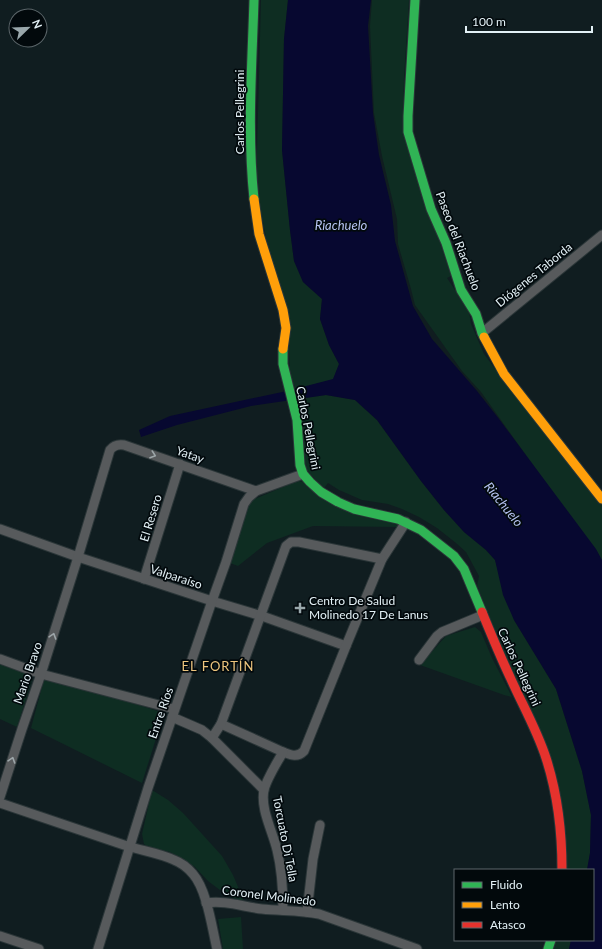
<svg xmlns="http://www.w3.org/2000/svg" width="602" height="949" font-family="Lato,sans-serif">
<style>
.green{fill:#0e2d22}
.water{fill:#070830}
.lines{fill:none;stroke-linecap:round;stroke-linejoin:round}
.street-casing{stroke:#2b3638;stroke-width:11}
.fast-casing{stroke:#2b3638;stroke-width:11}
.slow-casing{stroke:#2b3638;stroke-width:11}
.jam-casing{stroke:#2b3638;stroke-width:11}
.street{stroke:#575a5c;stroke-width:9}
.fast{stroke:#30b455;stroke-width:9}
.slow{stroke:#ff9f0a;stroke-width:9}
.jam{stroke:#e5322d;stroke-width:9}
.oneway{stroke:#9da6a9}
.poi-dot{fill:#99a7ab;stroke:#02090c;stroke-width:1.5}
.labels{text-anchor:middle;stroke-width:3.5;stroke-linejoin:round;paint-order:stroke}
.street-label{font-size:12px;fill:#e3f1f6;stroke:#02090c}
.poi-label{font-size:12px;fill:#e3f1f6;stroke:#02090c;text-anchor:start}
.water-label{font-size:13px;font-style:italic;fill:#b5c2f1;stroke:#02090c}
.neighbourhood-label{font-size:13px;letter-spacing:1px;fill:#edc57e;stroke:#02090c}
</style>
<rect width="100%" height="100%" fill="#101d20"/>
<g class="green">
<polygon points="261,0 288,0 284,39 282,150 290,230 294,261 303,282 322,299 320,319 329,345 339,364 333,380 295,389 290,372 289,351 256,188"/>
<polygon points="372,0 409,0 404,78 403,129 451,276 447,278 469,311 471,324 484,354 502,378 602,504 602,562 481,392 462,371 415,305 411,289 398,244 397,219 382,156 374,113 370,26"/>
<polygon points="326,395 355,400 377,420 421,481 444,510 464,532 486,550 495,560 514,620 556,689 582,771 591,815 590,853 587,870 564,870 561,816 497,635 477,586 479,576 466,552 456,543 437,528 419,517 402,509 388,504 362,500 339,490 328,483 324,488 307,471 303,453 297,399"/>
<polygon points="299,481 304,482 400,524 399,527 313,526 267,543 238,566 230,563 249,504 252,500 295,482"/>
<polygon points="475,627 481,632 492,658 512,697 504,695 420,665 446,636"/>
<polygon points="0,664 31,676 32,680 17,727 0,719"/>
<polygon points="45,676 164,713 142,783 31,728"/>
<polygon points="152,790 168,800 183,813 222,856 233,875 244,901 233,898 220,890 208,881 195,867 183,859 170,852 148,847 144,844 142,834"/>
<polygon points="241,917 243,949 223,949 218,919"/>
<polygon points="553,940 571,940 569,949 551,949"/>
</g>
<polygon class="water" points="288,0 371,0 368,26 373,113 379,155 391,205 395,241 413,306 432,339 477,391 499,419 596,549 602,560 602,949 569,949 571,940 593,940 593,870 587,870 590,853 591,815 582,771 556,689 514,620 503,595 495,560 486,550 464,532 444,510 421,481 377,420 355,400 326,395 251,406 177,425 141,437 139,430 170,416 287,391 333,379 339,364 329,345 320,319 322,299 303,282 294,261 290,230 282,150 284,39"/>
<g class="lines">
<defs>
<g id="street">
<polyline points="482,333 602,235"/>
<polyline points="0,529 78,557 212,601 262,616 346,646"/>
<polyline points="144,579 180,464"/>
<polyline points="0,659 41,674 174,709"/>
<polyline points="419,660 437,636 442,632 483,615"/>
<path d="M172 717 202 730 212 738 221 724 283 752C291 755 297 758 304 751L346 646 382 559 406 522"/>
<polyline points="221,724 286,546 291,542 299,542 382,559"/>
<polyline points="212,738 264,790"/>
<path d="M283 752C277 763 267 778 264 790 260 809 273 832 277 850 282 870 283 890 283 910"/>
<path d="M0 797 22 729 41 674 78 557 110 450C114 445 118 444 124 445L256 491"/>
<path d="M0 803C42 817 85 832 127 846 143 851 159 853 174 860 182 863 188 868 193 874 207 890 212 928 217 949"/>
<path d="M206 903C225 900 244 907 262 909 281 911 300 910 319 914L417 949"/>
<polyline points="307,912 313,859 320,825"/>
<polyline points="0,936 39,949"/>
<polyline points="98,949 148,788 212,601 226,562 244,504 249,497 256,491 303,474"/>
</g>
<g id="fast">
<path d="M254 0C252 66 247 133 254 199"/>
<polyline points="415,0 408,116 408,132 431,209 446,243 461,290 476,314 482,333 484,337"/>
<polyline points="283,349 283,364 297,420 300,465 303,474 310,482 321,492 338,502 354,509 398,519 421,530 454,556 464,569 482,612"/>
<polyline points="548,949 551,940"/>
</g>
<g id="slow">
<polyline points="254,199 259,234 283,310 286,328 283,349"/>
<polyline points="484,337 504,374 602,499"/>
</g>
<path id="jam" d="M482 612C491 634 500 656 510 677 522 704 537 730 546 758 558 795 562 832 562 870"/>
</defs>
<use href="#street" class="street-casing"/>
<use href="#fast" class="fast-casing"/>
<use href="#slow" class="slow-casing"/>
<use href="#jam" class="jam-casing"/>
<use href="#street" class="street"/>
<use href="#fast" class="fast"/>
<use href="#slow" class="slow"/>
<use href="#jam" class="jam"/>
</g>
<defs><path id="oneway-chevron" d="M-2-3.5L2.5 0L-2 3.5" fill="none" stroke-width="1.6" stroke-linecap="round" stroke-linejoin="round"/></defs>
<g class="oneway">
<use href="#oneway-chevron" transform="translate(153 455) rotate(19)"/>
<use href="#oneway-chevron" transform="translate(53 636) rotate(-72)"/>
<use href="#oneway-chevron" transform="translate(12 760) rotate(-72)"/>
</g>
<path class="poi-dot" d="M298 602h4v4h4v4h-4v4h-4v-4h-4v-4h4z"/>
<g class="labels">
<g class="street-label">
<text transform="translate(240 112) rotate(-90)" y="4">Carlos Pellegrini</text>
<text transform="translate(458 241) rotate(69)" y="4">Paseo del Riachuelo</text>
<text transform="translate(534 275) rotate(-39)" y="4">Diógenes Taborda</text>
<text transform="translate(308 428) rotate(79)" y="4">Carlos Pellegrini</text>
<text transform="translate(190 455) rotate(20)" y="4">Yatay</text>
<text transform="translate(151 518) rotate(-73)" y="4">El Resero</text>
<text transform="translate(176 577) rotate(18)" y="4">Valparaíso</text>
<text transform="translate(519 667) rotate(65)" y="4">Carlos Pellegrini</text>
<text transform="translate(28 673) rotate(-71)" y="4">Mario Bravo</text>
<text transform="translate(161 713) rotate(-71)" y="4">Entre Ríos</text>
<text transform="translate(285 839) rotate(79)" y="4">Torcuato Di Tella</text>
<text transform="translate(269 896) rotate(7)" y="4">Coronel Molinedo</text>
</g>
<g class="poi-label">
<text x="309" y="605">Centro De Salud<tspan x="309" dy="14">Molinedo 17 De Lanus</tspan></text>
</g>
<g class="water-label">
<text x="341" y="230">Riachuelo</text>
<text transform="translate(504 504) rotate(51)" y="5">Riachuelo</text>
</g>
<g class="neighbourhood-label">
<text x="218" y="671">EL FORTÍN</text>
</g>
</g>
<rect x="454" y="869" width="140" height="72" fill="#02090c" stroke="#5c666a"/>
<rect x="462" y="882" width="20" height="6" fill="#30b455" stroke="#5c666a"/>
<text x="490" y="889" font-size="12" fill="#e3f1f6">Fluido</text>
<rect x="462" y="902" width="20" height="6" fill="#ff9f0a" stroke="#5c666a"/>
<text x="490" y="909" font-size="12" fill="#e3f1f6">Lento</text>
<rect x="462" y="922" width="20" height="6" fill="#e5322d" stroke="#5c666a"/>
<text x="490" y="929" font-size="12" fill="#e3f1f6">Atasco</text>
<g transform="translate(28 28) rotate(67)"><circle r="19" fill="#02090c" stroke="#5c666a"/>
<path d="M0-3L7 15L0 10L-7 15Z" fill="#99a7ab"/>
<text y="-6" font-size="11" font-weight="bold" text-anchor="middle" fill="#e3f1f6">N</text>
</g>
<path d="M466 26v6h126v-6" fill="none" stroke="#e3f1f6" stroke-width="2"/>
<text x="472" y="26" font-size="12" fill="#e3f1f6" stroke="#02090c" stroke-width="3" paint-order="stroke">100 m</text>
</svg>
